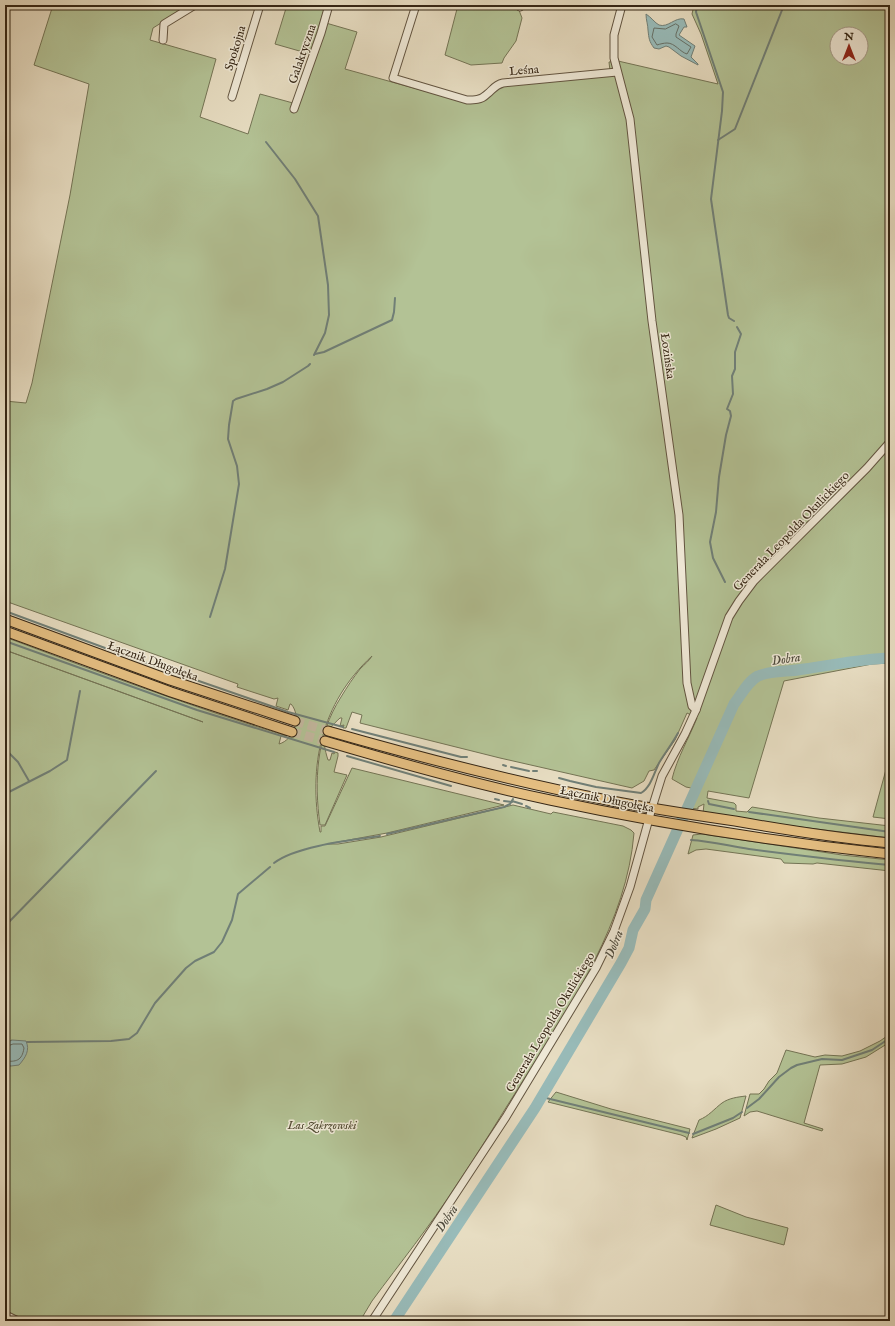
<svg xmlns="http://www.w3.org/2000/svg" width="895" height="1326" font-family="'IM FELL English',serif">
<style>
.green{fill:#b3c295;stroke:#747455;fill-rule:evenodd}
.water{fill:#98bbb9;stroke:#707f77}
.lines{fill:none;stroke-linecap:round;stroke-linejoin:round}
.shore{stroke:#667067;stroke-width:1}
.stream{stroke:#707f77;stroke-width:2}
.river{stroke:#98bbb9;stroke-width:11}
.major-tunnel{stroke:#c3b89f;stroke-width:9;stroke-dasharray:9 4.5;stroke-linecap:butt}
.minor-casing{stroke:#625440;stroke-width:9}
.major-casing{stroke:#352615;stroke-width:11}
.minor{stroke:#efe9d7;stroke-width:7}
.major{stroke:#e4be81;stroke-width:9}
.labels{text-anchor:middle;stroke-width:3;stroke-linejoin:round;paint-order:stroke}
.street-label{font-size:12px;fill:#352615;stroke:#efe9d7}
.park-label{font-size:12px;font-style:italic;fill:#544d35;stroke:#efe9d7}
.water-label{font-size:13px;font-style:italic;fill:#4e4b3e;stroke:#efe9d7}
</style>
<rect width="100%" height="100%" fill="#e7ddc2"/>
<filter id="stains"><feTurbulence type="fractalNoise" baseFrequency=".005" numOctaves="4"/><feColorMatrix values="0 0 0 0 .2 0 0 0 0 .09 0 0 0 0 .02 0 0 0 .5 -.17"/></filter>
<radialGradient id="worn" r=".72"><stop offset=".6" stop-color="#630" stop-opacity="0"/><stop offset="1" stop-color="#630" stop-opacity=".3"/></radialGradient>
<g class="green">
<path d="M53 5H190L153 28 150 40 216 59 200 117 248 134 260 94 293 103 326 23 357 32 345 69 468 103 504 85 610 71 609 62 618 61 718 84 701 34 692 14 694 5H890V663L872 664 784 681 749 798 708 791 707 798 734 803 736 805V811L747 812 752 807 819 818 890 826V838L792 826 703 813 704 804 698 807V809L689 808 696 789 686 787 672 779C677 758 689 738 697 718L687 713 675 740 654 770 649 771 644 781 632 788 500 758 360 723 362 715 352 712 346 728H343L344 725 340 726 342 718H340C324 733 321 738 328 760H330L332 753 334 754 335 752 338 753V756L334 772 347 775 325 825H320C314 781 316 736 341 697 347 687 353 678 360 669 364 665 370 660 372 656 321 703 308 766 320 832H321V826H325L352 768 504 805 387 833 327 844H338L381 837 513 805 551 814 553 812 623 826 631 830 634 833C627 921 572 1003 526 1076 502 1113 480 1151 456 1186 430 1226 400 1263 372 1301L360 1321H27L5 1310V1064L11 1066 12 1040 5 1044V650L203 722 5 650V637C98 672 192 707 287 736H281L279 744C294 740 302 716 291 704H290L288 710 276 706 278 698 274 699 237 687 238 684 5 601V401L26 403 32 383 70 195 89 84 34 65ZM837 34H861V58H837Z"/>
<polygon points="287,5 308,5 324,10 310,54 275,44"/>
<polygon points="458,5 517,5 522,18 516,41 504,58 502,63 471,65 445,55"/>
<polygon points="890,755 890,819 873,817"/>
<polygon points="702,834 842,855 890,860 890,871 817,863 813,864 784,863 781,859 706,849 696,850 688,854 693,835"/>
<polygon points="890,1034 890,1042 866,1057 842,1064 820,1065 804,1123 823,1129 822,1131 757,1111 750,1112 744,1116 750,1094 759,1094 764,1089 769,1081 777,1073 786,1050 815,1057 825,1055 842,1056 860,1051 880,1041"/>
<polygon points="556,1092 611,1109 690,1129 687,1140 686,1137 681,1135 548,1102"/>
<path d="M746 1096 740 1118 716 1129 692 1138 699 1120C709 1116 714 1109 722 1103 729 1098 738 1097 746 1096Z"/>
<polygon points="716,1205 746,1217 788,1228 784,1245 710,1225"/>
</g>
<g class="water">
<path d="M646 14C651 17 655 23 659 25 668 28 675 17 684 19L687 27H684L679 35 695 46 691 57 698 64V65L681 56 669 47 666 46 659 49 654 48C649 41 649 39 648 30 648 25 646 20 646 14Z"/>
<path d="M12 1040 26 1041C30 1050 26 1057 19 1065L11 1066 5 1064V1044Z"/>
</g>
<g class="lines">
<g class="shore">
<path d="M676 24 679 26 676 34V37L691 47 687 54C680 52 675 43 667 43 664 43 660 44 657 45L652 37 654 28 665 29Z"/>
<path d="M5 1047 13 1044H22L24 1048C22 1061 16 1062 5 1061"/>
</g>
<g class="stream">
<polyline points="697,5 696,12 723,92 722,111 711,199 728,315 729,318 734,321"/>
<polyline points="718,140 735,129 784,5"/>
<polyline points="266,142 295,179 318,216 328,285 329,315 325,333 314,355"/>
<polyline points="315,354 324,352 392,320 394,312 395,298"/>
<polyline points="5,450 5,451"/>
<polyline points="725,582 713,558 710,542 716,512 719,477 726,435 731,416 730,411 727,409 733,394 732,376 735,369 735,352 741,334 737,327"/>
<polyline points="5,611 124,655 242,696 288,712 343,727"/>
<polyline points="210,617 225,569 239,484 237,466 228,439 229,425 233,401 236,399 267,389 283,382 308,366 310,364"/>
<polyline points="5,641 197,710 334,752"/>
<polyline points="352,729 461,757 467,757"/>
<polyline points="5,749 18,762 29,781"/>
<polyline points="347,756 451,786"/>
<polyline points="503,765 506,766"/>
<polyline points="511,767 529,771"/>
<polyline points="533,771 537,771"/>
<path d="M559 778 570 781 596 787 641 793C651 787 654 773 659 763 665 753 672 744 678 733"/>
<polyline points="5,794 50,771 67,760 80,691"/>
<polyline points="495,799 499,800"/>
<polyline points="504,801 512,802"/>
<polyline points="512,801 522,804"/>
<polyline points="708,801 709,804 734,809"/>
<polyline points="526,806 530,808"/>
<polyline points="749,812 890,832"/>
<polyline points="387,834 504,807 510,804 513,799"/>
<path d="M691 840C710 841 729 846 749 849 796 855 843 861 890 865"/>
<path d="M274 863C296 846 352 840 380 836"/>
<polyline points="5,926 156,771"/>
<polyline points="27,1042 111,1041 129,1039 137,1033 155,1003 186,968 195,961 214,952 222,942 232,920 238,894 270,867"/>
<polyline points="542,1097 689,1133"/>
<polyline points="747,1108 759,1099 779,1077 791,1068 797,1065 822,1059 842,1060 872,1050 890,1038"/>
<polyline points="693,1134 733,1118 742,1112"/>
</g>
<path class="river" d="M394 1321 535 1108 621 963 629 948 633 930 645 909 646 900 734 704C741 695 748 681 758 676 772 670 789 672 804 669 833 665 861 659 890 658"/>
<g class="major-tunnel">
<polyline points="295,721 328,731"/>
<polyline points="292,732 325,741"/>
</g>
<defs>
<g id="minor">
<path d="M416 5 393 78 467 100C474 100 481 100 486 95 493 90 494 85 503 83L617 72"/>
<polyline points="622,5 614,35 614,58 630,119 652,321 679,515 687,683 692,706 696,710"/>
<polyline points="520,7 521,5"/>
<polyline points="163,40 164,24 195,5"/>
<polyline points="232,97 260,5"/>
<polyline points="294,109 321,33 329,5"/>
<polyline points="5,1315 18,1321"/>
<polyline points="372,1321 506,1117 596,968 614,931 630,887 652,808 662,776 685,734 696,710 729,617 739,601 754,581 867,468 890,442"/>
</g>
<g id="major">
<polyline points="5,619 170,680 295,721"/>
<polyline points="5,631 171,692 292,732"/>
<path d="M328 731C422 758 516 782 612 801 653 809 694 815 735 821 786 830 838 838 890 843"/>
<path d="M325 741C399 763 474 784 550 800 662 824 776 842 890 854"/>
</g>
</defs>
<use href="#minor" class="minor-casing"/>
<use href="#major" class="major-casing"/>
<use href="#minor" class="minor"/>
<use href="#major" class="major"/>
</g>
<g class="labels">
<g class="street-label">
<text transform="translate(235 48) rotate(-73)" y="4">Spokojna</text>
<text transform="translate(302 54) rotate(-71)" y="4">Galaktyczna</text>
<text transform="translate(524 70) rotate(-5)" y="4">Leśna</text>
<text transform="translate(668 356) rotate(82)" y="4">Łozińska</text>
<text transform="translate(791 531) rotate(-46)" y="4">Generała Leopolda Okulickiego</text>
<text transform="translate(153 661) rotate(20)" y="4">Łącznik Długołęka</text>
<text transform="translate(607 799) rotate(11)" y="4">Łącznik Długołęka</text>
<text transform="translate(550 1022) rotate(-59)" y="4">Generała Leopolda Okulickiego</text>
</g>
<g class="park-label">
<text x="322" y="1129">Las Zakrzowski</text>
</g>
<g class="water-label">
<text transform="translate(786 658) rotate(-8)" y="5">Dobra</text>
<text transform="translate(613 944) rotate(-68)" y="5">Dobra</text>
<text transform="translate(446 1218) rotate(-56)" y="5">Dobra</text>
</g>
</g>
<rect width="895" height="1326" fill="none" stroke="#e7ddc2" stroke-width="20"/>
<rect x="6" y="6" width="883" height="1314" fill="none" stroke="#352615" stroke-width="2"/>
<rect x="10" y="10" width="875" height="1306" fill="none" stroke="#352615"/>
<g transform="translate(849 46)"><circle r="19" fill="#efe9d7" stroke="#a59b89"/>
<path d="M0-3L7 15L0 10L-7 15Z" fill="#8f2418"/>
<text y="-6" font-size="11" font-weight="bold" text-anchor="middle" fill="#352615">N</text>
</g>
<rect width="100%" height="100%" filter="url(#stains)"/>
<rect width="100%" height="100%" fill="url(#worn)"/>
</svg>
